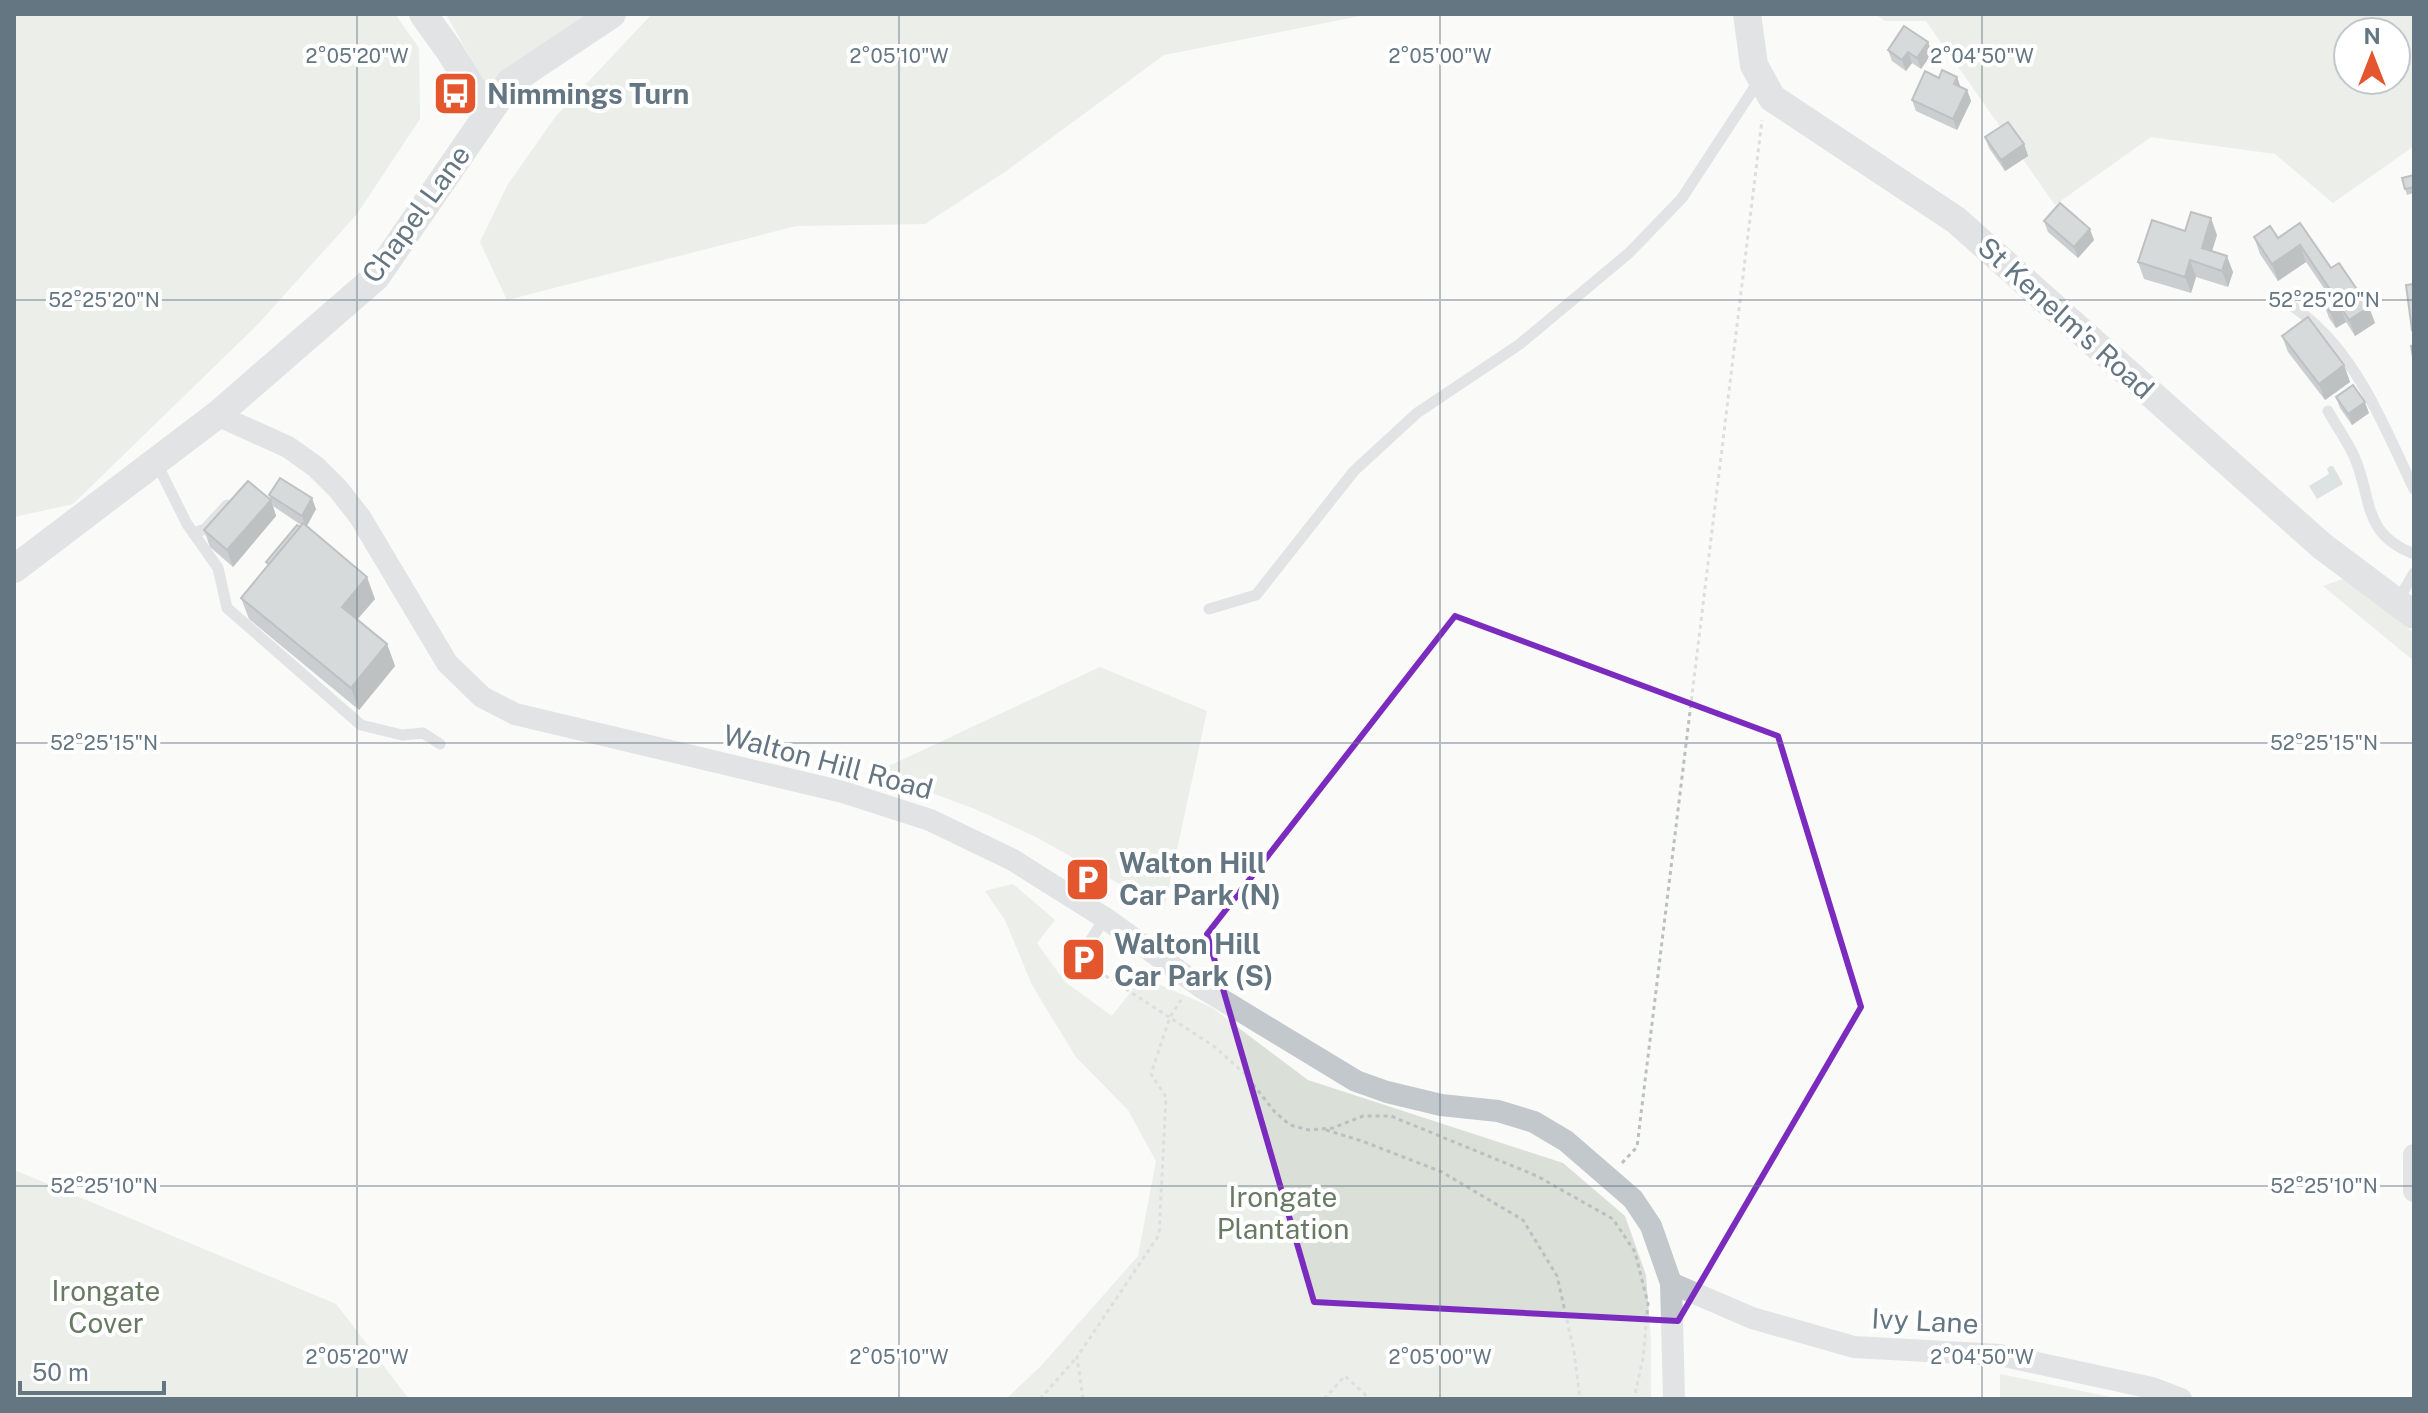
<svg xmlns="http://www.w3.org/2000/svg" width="2428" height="1413" font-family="'Public Sans',sans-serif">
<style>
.green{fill:#dadfd7;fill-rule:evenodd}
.water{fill:#bbc7cb}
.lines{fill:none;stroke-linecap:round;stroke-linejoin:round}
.path{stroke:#bbbfc2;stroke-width:3;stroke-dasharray:4 4;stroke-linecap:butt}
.service{stroke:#c3c8cc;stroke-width:11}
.minor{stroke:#c3c8cc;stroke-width:22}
.tertiary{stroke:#c3c8cc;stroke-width:28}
.wall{fill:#929a9f}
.shaded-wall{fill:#777d82}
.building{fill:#aab3b9;stroke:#777d82;stroke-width:2}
.marked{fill:none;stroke:#7b2cbf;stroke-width:6;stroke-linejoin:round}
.ticks{fill:none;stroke:#657683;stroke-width:2;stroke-opacity:0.45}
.labels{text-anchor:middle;stroke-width:8;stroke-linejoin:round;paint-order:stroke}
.poi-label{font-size:28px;font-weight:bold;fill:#657683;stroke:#fff;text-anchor:start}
.street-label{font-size:28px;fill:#657683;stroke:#fff}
.park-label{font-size:28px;fill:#687a64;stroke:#fff}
.ticks-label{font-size:20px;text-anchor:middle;fill:#657683;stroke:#fff;stroke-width:8;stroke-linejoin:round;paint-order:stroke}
</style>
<rect width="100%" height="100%" fill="#fafaf8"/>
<g class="green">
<polygon points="14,14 395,14 419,48 420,119 357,214 259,323 73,504 14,517"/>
<polygon points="446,14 608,14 489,91"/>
<polygon points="652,14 1359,14 1360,16 1164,55 1006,171 925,224 796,226 507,300 480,242 508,184 556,116"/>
<path d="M1875 14H2414V146L2333 203 2275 154 2151 137 2055 205 1926 21H1885ZM2348 32H2396V80H2348Z"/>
<polygon points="2346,578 2414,633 2414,661 2323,586"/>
<polygon points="1100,667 1207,711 1164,909 1038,838 975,809 876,772"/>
<polygon points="1013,884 1055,920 1037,943 1065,982 1112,1016 1142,977 1211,1007 1308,1080 1563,1163 1625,1216 1646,1275 1651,1341 1651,1399 1006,1399 1041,1366 1138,1256 1156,1161 1128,1110 1076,1057 1032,985 1005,920 985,891"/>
<polygon points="14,1170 336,1304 409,1399 14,1399"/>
<polygon points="2000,1374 2120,1399 2000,1399"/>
</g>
<polygon class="water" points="2330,466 2333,466 2343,484 2317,499 2309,486 2329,474 2327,469"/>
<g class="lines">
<g class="path">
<polyline points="1092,967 1215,1047 1245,1074 1274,1111 1290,1125 1309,1130 1333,1128 1363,1116 1391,1116 1537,1176 1613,1219 1635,1252 1648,1304 1643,1358 1634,1399"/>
<polyline points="1326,1130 1362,1141 1442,1172 1523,1220 1557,1276 1574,1351 1580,1399"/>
<polyline points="1622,1163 1637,1147 1762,120"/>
<polyline points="1040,1399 1077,1357"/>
<polyline points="1083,1399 1077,1357 1159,1235 1166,1097 1151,1074 1170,1017 1181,1000"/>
<polyline points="1324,1399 1345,1376 1370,1399"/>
</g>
<g class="service">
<path d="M2292 306C2355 348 2382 423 2414 489"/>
<path d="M2328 411C2336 426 2347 440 2354 456 2373 499 2361 533 2414 554"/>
<polyline points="156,462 187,524 218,568 227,608 361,725 402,735 423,733 440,744"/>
<polyline points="194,533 205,529 227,505"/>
<polyline points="2397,602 2414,573"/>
<polyline points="1209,609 1256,595 1354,471 1417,413 1520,344 1629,253 1682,198 1760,79"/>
<polyline points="1079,958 1105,918"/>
</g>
<g class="minor">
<polyline points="217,415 288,447 316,467 338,489 360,517 447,663 482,697 515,714 843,792 930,820 1013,860 1105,918 1201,987 1356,1081 1387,1092 1441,1105 1498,1111 1534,1122 1566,1141 1633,1199 1651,1226 1671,1283 1674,1399"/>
<polyline points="2414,1155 2414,1191"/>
<polyline points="1671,1283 1752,1318 1854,1347 2000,1355 2152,1388 2181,1399"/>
</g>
<g class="tertiary">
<polyline points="423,14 449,50 487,112"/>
<polyline points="1747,14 1754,65 1772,98 1956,220 2322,546 2414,615"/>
<polyline points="14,569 217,415 376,277 510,82 612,14"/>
</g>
</g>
<g class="wall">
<polygon points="1928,42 1932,53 1921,69 1912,63 1906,71 1892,61 1888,50"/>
<polygon points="1961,88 1967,90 1971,101 1957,130 1916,111 1912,100"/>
<polygon points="1985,137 2024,144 2028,156 2005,171 1989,148"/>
<polygon points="2414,175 2414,193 2407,195 2405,189"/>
<polygon points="2044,221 2094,240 2078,258 2048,232"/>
<polygon points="2300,223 2331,268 2375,323 2355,336 2346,322 2336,328 2329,318 2323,301 2330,297 2306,262 2278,281 2260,254 2254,237 2278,238"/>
<polygon points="2185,231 2217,235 2212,251 2233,272 2228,287 2196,277 2191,293 2144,279 2138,262"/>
<polygon points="2282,336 2344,365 2350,382 2325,400 2288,352"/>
<polygon points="2336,397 2369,413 2352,425 2340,408"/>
<polygon points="269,495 316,509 307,526 375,599 357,619 387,644 395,666 359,710 249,619 241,598 268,565 266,562 301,525 273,506"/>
<polygon points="271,500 276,516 233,567 210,547 204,530"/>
</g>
<g class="shaded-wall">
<polygon points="1928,42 1932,53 1921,69 1917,58"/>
<polygon points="1908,52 1912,63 1906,71 1902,60"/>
<polygon points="1957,77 1961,88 1954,84"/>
<polygon points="1967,90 1971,101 1957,130 1953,119"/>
<polygon points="2024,144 2028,156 2005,171 2001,160"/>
<polygon points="2211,218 2217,235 2208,264 2202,248"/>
<polygon points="2090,229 2094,240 2078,258 2074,247"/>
<polygon points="2300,245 2306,262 2278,281 2272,264"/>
<polygon points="2227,256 2233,272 2228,287 2222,271"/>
<polygon points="2190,260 2196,277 2191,293 2185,277"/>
<polygon points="2340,306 2346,322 2336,328 2330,312"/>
<polygon points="2369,307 2375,323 2355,336 2349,320"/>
<polygon points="2344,365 2350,382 2325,400 2319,384"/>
<polygon points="2365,402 2369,413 2352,425 2348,414"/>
<polygon points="312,498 316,509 306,527 302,516"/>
<polygon points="271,500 276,516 233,567 227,550"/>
<polygon points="367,577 375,599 350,628 342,607"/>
<polygon points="387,644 395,666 359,710 351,688"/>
</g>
<g class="building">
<polygon points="1904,26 1928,42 1917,58 1908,52 1902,60 1888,50"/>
<polygon points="1942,70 1957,77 1954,84 1967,90 1953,119 1912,100 1925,71 1939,78"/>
<polygon points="2008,122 2024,144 2001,160 1985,137"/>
<polygon points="2414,175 2414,187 2405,189 2402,178"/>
<polygon points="2060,203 2090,229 2074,247 2044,221"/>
<polygon points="2191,212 2211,218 2202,248 2227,256 2222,271 2190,260 2185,277 2138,262 2152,220 2185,231"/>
<polygon points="2300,223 2331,268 2339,263 2369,307 2349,320 2340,306 2330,312 2323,301 2333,294 2300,245 2272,264 2254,237 2270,226 2278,238"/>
<polygon points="2414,284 2414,329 2412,330 2406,285"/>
<polygon points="2308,317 2344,365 2319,384 2282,336"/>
<polygon points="2414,345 2414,357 2413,357 2411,346"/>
<polygon points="2353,385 2365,402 2348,414 2336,397"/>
<polygon points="280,478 312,498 302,516 269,495"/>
<polygon points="248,481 271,500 227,550 204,530"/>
<polygon points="303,523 367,577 342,607 387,644 351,688 241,598"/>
<polygon points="297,525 300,527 269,564 266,562"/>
</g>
<path d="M0 0H2428V1413H0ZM1455 616 1778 736 1861 1007 1678 1321 1314 1302 1207 934Z" fill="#fafaf8" fill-opacity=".55" fill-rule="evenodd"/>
<path class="marked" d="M1455 616 1778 736 1861 1007 1678 1321 1314 1302 1207 934Z"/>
<path class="ticks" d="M357 14V1399M899 14V1399M1440 14V1399M1982 14V1399M14 300H2414M14 743H2414M14 1186H2414"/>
<defs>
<symbol id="bus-square" viewBox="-11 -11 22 22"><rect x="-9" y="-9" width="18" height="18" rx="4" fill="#e4572e" stroke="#fff"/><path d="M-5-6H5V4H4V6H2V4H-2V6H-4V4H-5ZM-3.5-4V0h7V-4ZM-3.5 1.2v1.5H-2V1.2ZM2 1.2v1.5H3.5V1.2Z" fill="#fff"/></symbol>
<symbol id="parking-square" viewBox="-11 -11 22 22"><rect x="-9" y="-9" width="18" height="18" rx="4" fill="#e4572e" stroke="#fff"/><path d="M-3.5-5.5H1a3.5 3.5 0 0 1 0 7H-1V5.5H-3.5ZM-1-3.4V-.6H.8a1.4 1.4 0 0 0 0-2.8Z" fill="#fff"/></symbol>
</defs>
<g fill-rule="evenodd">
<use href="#bus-square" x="430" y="68" width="51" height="51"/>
<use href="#parking-square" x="1062" y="854" width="51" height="51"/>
<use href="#parking-square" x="1058" y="934" width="51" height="51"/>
</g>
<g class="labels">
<g class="poi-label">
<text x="487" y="104">Nimmings Turn</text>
<text x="1119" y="873">Walton Hill<tspan x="1119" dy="32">Car Park (N)</tspan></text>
<text x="1114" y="954">Walton Hill<tspan x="1114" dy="32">Car Park (S)</tspan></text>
</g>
<g class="street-label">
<text transform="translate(416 214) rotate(-54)" y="10">Chapel Lane</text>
<text transform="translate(2066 318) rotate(42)" y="10">St Kenelm's Road</text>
<text transform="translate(828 762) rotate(15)" y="10">Walton Hill Road</text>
<text transform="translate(1925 1321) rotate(3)" y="10">Ivy Lane</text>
</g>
<g class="park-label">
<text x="1283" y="1207">Irongate<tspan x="1283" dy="32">Plantation</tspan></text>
<text x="106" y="1301">Irongate<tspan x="106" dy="32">Cover</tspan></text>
</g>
</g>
<g class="ticks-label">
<text x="357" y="63">2°05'20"W</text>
<text x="899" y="63">2°05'10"W</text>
<text x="1440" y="63">2°05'00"W</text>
<text x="1982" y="63">2°04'50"W</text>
<text x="104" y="307">52°25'20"N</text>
<text x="2324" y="307">52°25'20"N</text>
<text x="104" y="750">52°25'15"N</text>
<text x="2324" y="750">52°25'15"N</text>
<text x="104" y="1193">52°25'10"N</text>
<text x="2324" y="1193">52°25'10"N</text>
<text x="357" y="1364">2°05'20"W</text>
<text x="899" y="1364">2°05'10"W</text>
<text x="1440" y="1364">2°05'00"W</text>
<text x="1982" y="1364">2°04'50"W</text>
</g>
<rect width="2428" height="1413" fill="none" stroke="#657683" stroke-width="32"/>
<g transform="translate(2372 56)"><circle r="38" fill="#ffffff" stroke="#c1c8cd" stroke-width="2"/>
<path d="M0-6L14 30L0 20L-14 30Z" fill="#e4572e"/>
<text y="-12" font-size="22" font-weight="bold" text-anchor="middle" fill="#657683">N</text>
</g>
<path d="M20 1381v12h144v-12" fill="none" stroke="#657683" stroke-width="4"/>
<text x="32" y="1381" font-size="24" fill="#657683" stroke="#ffffff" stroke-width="6" paint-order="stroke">50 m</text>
</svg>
